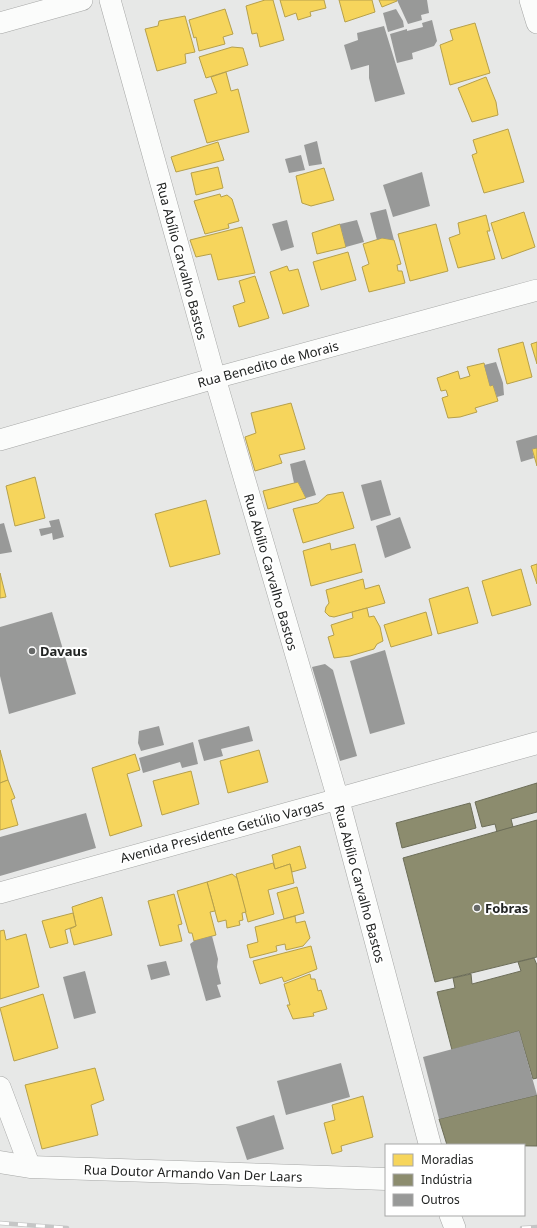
<svg xmlns="http://www.w3.org/2000/svg" width="537" height="1228" font-family="'Noto Sans',sans-serif">
<style>
.homes{fill:#f6d55c;stroke:#b6a04b}
.industry{fill:#8c8c6e;stroke:#6c6d58}
.building{fill:#989998}
.lines{fill:none;stroke-linecap:round;stroke-linejoin:round}
.minor-casing{stroke:#a6a7a6;stroke-width:22}
.secondary-casing{stroke:#a6a7a6;stroke-width:23}
.minor{stroke:#fbfcfb;stroke-width:21}
.secondary{stroke:#fbfcfb;stroke-width:22}
.rail-casing{stroke:#c5c6c6;stroke-width:4.5}
.rail{stroke:#fff;stroke-width:3;stroke-dasharray:9;stroke-linecap:butt}
.poi-dot{fill:#676968;stroke:#fff;stroke-width:1.5}
.labels{text-anchor:middle;stroke-width:4;stroke-linejoin:round;paint-order:stroke}
.street-label{font-size:13px;fill:#222423;stroke:#fff}
.poi-label{font-size:13px;font-weight:bold;fill:#222423;stroke:#fff;text-anchor:start}
</style>
<rect width="100%" height="100%" fill="#e7e8e7"/>
<g class="homes">
<polygon points="265,0 273,0 284,40 260,47 257,33 252,34 246,6"/>
<polygon points="280,0 324,0 326,8 310,12 311,16 298,20 296,13 285,17"/>
<polygon points="339,0 372,0 375,12 345,22"/>
<polygon points="379,0 397,0 397,1 382,7"/>
<polygon points="225,9 233,34 223,37 225,44 199,51 196,37 194,38 189,20"/>
<polygon points="185,16 195,52 185,54 186,63 157,71 145,29 158,26 159,21"/>
<polygon points="475,23 490,73 450,85 440,45 453,40 450,30"/>
<polygon points="232,47 243,48 248,65 206,78 199,57"/>
<polygon points="226,72 231,91 238,89 249,132 207,143 194,100 217,93 211,77"/>
<polygon points="486,77 496,102 498,115 472,122 458,88"/>
<polygon points="508,129 524,182 484,193 472,155 477,153 473,140"/>
<polygon points="218,142 224,160 176,172 171,157"/>
<polygon points="218,167 223,188 196,195 191,173"/>
<polygon points="324,168 334,200 311,206 302,203 296,176"/>
<polygon points="220,194 221,197 227,195 232,199 239,221 228,224 229,228 205,234 194,201"/>
<polygon points="524,212 535,247 502,259 491,223"/>
<polygon points="486,215 490,231 487,231 495,259 458,268 449,238 460,234 458,223"/>
<polygon points="340,224 346,247 317,254 312,233"/>
<polygon points="436,224 448,271 410,281 398,234"/>
<polygon points="242,227 255,273 218,280 211,254 196,257 190,240"/>
<polygon points="382,238 394,240 401,264 397,265 398,271 402,271 405,283 369,292 362,267 369,264 363,244"/>
<polygon points="348,252 356,280 321,290 313,262"/>
<polygon points="287,266 289,271 298,269 309,306 283,314 270,272"/>
<polygon points="255,276 269,318 239,327 233,306 245,302 239,281"/>
<polygon points="523,342 532,377 507,384 498,349"/>
<polygon points="537,342 537,364 531,344"/>
<polygon points="484,363 490,386 493,385 498,401 475,408 477,412 460,417 448,418 442,398 448,396 446,390 441,391 437,378 458,371 460,379 470,376 467,367"/>
<polygon points="291,403 305,449 279,455 282,463 255,471 245,437 256,433 251,413"/>
<polygon points="537,448 537,466 532,449"/>
<polygon points="35,477 45,518 15,526 6,486"/>
<polygon points="298,482 306,498 268,509 263,491"/>
<polygon points="343,492 354,528 303,543 293,509 318,503 327,495"/>
<polygon points="206,500 220,554 170,567 155,514"/>
<polygon points="330,543 331,550 355,544 362,572 311,586 303,551"/>
<polygon points="537,564 537,584 531,566"/>
<polygon points="521,569 531,605 492,616 482,581"/>
<polygon points="0,573 6,597 0,598"/>
<polygon points="363,579 365,589 379,585 385,603 334,617 329,616 325,612 326,607 329,603 326,590"/>
<polygon points="468,587 478,623 438,634 429,599"/>
<polygon points="367,608 369,617 374,616 380,627 383,641 377,644 374,649 350,656 334,658 328,637 334,635 331,625 353,618 352,612"/>
<polygon points="426,612 432,635 391,647 384,625"/>
<polygon points="0,750 8,780 0,783"/>
<polygon points="259,750 268,782 228,793 220,761"/>
<polygon points="135,754 140,770 127,774 142,826 110,836 92,768"/>
<polygon points="191,771 199,804 162,815 153,781"/>
<polygon points="8,780 15,798 11,800 18,825 0,830 0,783"/>
<polygon points="300,846 306,868 292,872 290,864 275,869 272,855"/>
<polygon points="273,863 275,869 290,864 294,883 268,890 274,914 248,922 236,874"/>
<polygon points="232,874 237,878 246,912 242,913 243,920 239,921 240,925 227,928 226,920 218,922 207,882"/>
<polygon points="207,882 215,911 210,912 216,935 194,941 192,933 189,933 177,891"/>
<polygon points="297,887 304,913 284,919 277,893"/>
<polygon points="174,894 182,924 178,925 182,941 160,946 148,901"/>
<polygon points="102,897 112,935 74,945 70,929 76,926 72,907"/>
<polygon points="73,913 76,926 65,930 68,943 50,948 42,921"/>
<polygon points="295,916 296,923 305,921 310,938 303,946 286,950 285,944 276,946 277,951 250,958 247,945 258,942 255,927"/>
<polygon points="4,930 6,940 26,934 39,987 0,999 0,931"/>
<polygon points="311,946 317,969 284,982 282,977 260,984 253,961"/>
<polygon points="310,974 311,979 315,979 318,991 321,990 327,1009 313,1013 314,1016 293,1019 287,1005 290,1005 284,984"/>
<polygon points="43,994 58,1048 14,1061 0,1008"/>
<polygon points="95,1068 104,1100 91,1105 98,1135 42,1149 25,1085"/>
<polygon points="363,1096 373,1137 341,1146 342,1151 332,1154 324,1123 335,1120 332,1105"/>
</g>
<g class="industry">
<polygon points="537,783 537,812 511,819 513,827 497,832 495,824 482,827 475,802"/>
<polygon points="470,803 476,828 402,848 396,823"/>
<polygon points="537,820 537,957 435,982 403,858"/>
<polygon points="534,958 537,965 537,1078 533,1079 519,1031 452,1050 437,992 455,988 453,978 471,974 472,984 521,971 518,962"/>
<polygon points="537,1095 537,1146 447,1145 439,1119"/>
</g>
<g class="building">
<polygon points="397,0 427,0 429,13 421,15 422,20 408,24"/>
<polygon points="396,9 403,21 404,27 388,32 383,13"/>
<polygon points="432,20 437,41 434,46 412,53 413,59 397,63 390,34 407,29 407,31 423,27 422,23"/>
<polygon points="384,26 405,94 375,102 369,78 369,65 351,70 344,45 358,40 357,33"/>
<polygon points="317,141 322,164 309,166 304,145"/>
<polygon points="301,155 305,170 289,173 285,159"/>
<polygon points="422,172 430,206 393,217 383,185"/>
<polygon points="386,209 394,240 382,238 377,240 370,213"/>
<polygon points="287,220 294,247 281,251 272,224"/>
<polygon points="357,220 364,242 346,247 340,224"/>
<polygon points="496,362 503,383 504,395 497,397 493,385 490,386 484,365"/>
<polygon points="537,435 537,448 532,449 534,458 521,462 516,441"/>
<polygon points="305,460 316,495 306,498 298,482 294,483 290,464"/>
<polygon points="381,480 391,515 371,521 361,485"/>
<polygon points="400,517 411,548 385,558 376,526"/>
<polygon points="59,519 64,537 53,540 52,533 41,536 39,529 51,527 49,521"/>
<polygon points="4,523 12,552 0,554 0,524"/>
<polygon points="52,612 76,694 9,714 0,676 0,627"/>
<polygon points="385,650 405,724 370,734 350,661"/>
<polygon points="325,664 333,670 357,756 340,761 312,667"/>
<polygon points="159,726 164,745 141,751 138,743 139,731"/>
<polygon points="249,726 253,741 221,749 223,756 204,761 198,740"/>
<polygon points="193,742 198,764 182,768 180,762 143,773 139,758"/>
<polygon points="86,813 96,848 0,876 0,837"/>
<polygon points="212,936 218,959 217,967 221,984 217,985 221,997 206,1001 190,944 194,941"/>
<polygon points="166,961 170,975 151,980 147,965"/>
<polygon points="85,971 96,1013 74,1019 63,977"/>
<polygon points="519,1031 537,1095 439,1119 423,1057"/>
<polygon points="341,1063 350,1097 286,1115 277,1081"/>
<polygon points="274,1115 284,1149 247,1160 236,1127"/>
</g>
<g class="lines">
<defs>
<g id="minor">
<polyline points="530,0 537,23"/>
<polyline points="0,23 82,0"/>
<polyline points="0,440 215,378 537,290"/>
<polyline points="0,893 338,799 215,378 110,0"/>
<polyline points="0,1087 30,1167"/>
<polyline points="450,1215 455,1228"/>
</g>
<g id="secondary">
<polyline points="430,1145 338,799 537,743"/>
<polyline points="0,1162 30,1167 386,1179"/>
</g>
</defs>
<use href="#minor" class="minor-casing"/>
<use href="#secondary" class="secondary-casing"/>
<use href="#minor" class="minor"/>
<use href="#secondary" class="secondary"/>
<defs>
<g id="rail">
<polyline points="0,1223 67,1228"/>
<polyline points="522,1228 537,1227"/>
</g>
</defs>
<use href="#rail" class="rail-casing"/>
<use href="#rail" class="rail"/>
</g>
<g class="poi-dot">
<circle cx="32" cy="651" r="4"/>
<circle cx="477" cy="908" r="4"/>
</g>
<g class="labels">
<g class="street-label">
<text transform="translate(182 261) rotate(75)" y="5">Rua Abílio Carvalho Bastos</text>
<text transform="translate(268 364) rotate(-15)" y="5">Rua Benedito de Morais</text>
<text transform="translate(271 572) rotate(74)" y="5">Rua Abílio Carvalho Bastos</text>
<text transform="translate(222 831) rotate(-15)" y="5">Avenida Presidente Getúlio Vargas</text>
<text transform="translate(360 884) rotate(75)" y="5">Rua Abílio Carvalho Bastos</text>
<text transform="translate(193 1173) rotate(2)" y="5">Rua Doutor Armando Van Der Laars</text>
</g>
<g class="poi-label">
<text x="40" y="656">Davaus</text>
<text x="485" y="913">Fobras</text>
</g>
</g>
<rect x="385" y="1144" width="140" height="72" fill="#ffffff" stroke="#a7a7a7"/>
<rect x="393" y="1154" width="20" height="12" fill="#f6d55c" stroke="#a7a7a7"/>
<text x="421" y="1164" font-size="12" fill="#222423">Moradias</text>
<rect x="393" y="1174" width="20" height="12" fill="#8c8c6e" stroke="#a7a7a7"/>
<text x="421" y="1184" font-size="12" fill="#222423">Indústria</text>
<rect x="393" y="1194" width="20" height="12" fill="#989998" stroke="#a7a7a7"/>
<text x="421" y="1204" font-size="12" fill="#222423">Outros</text>
</svg>
